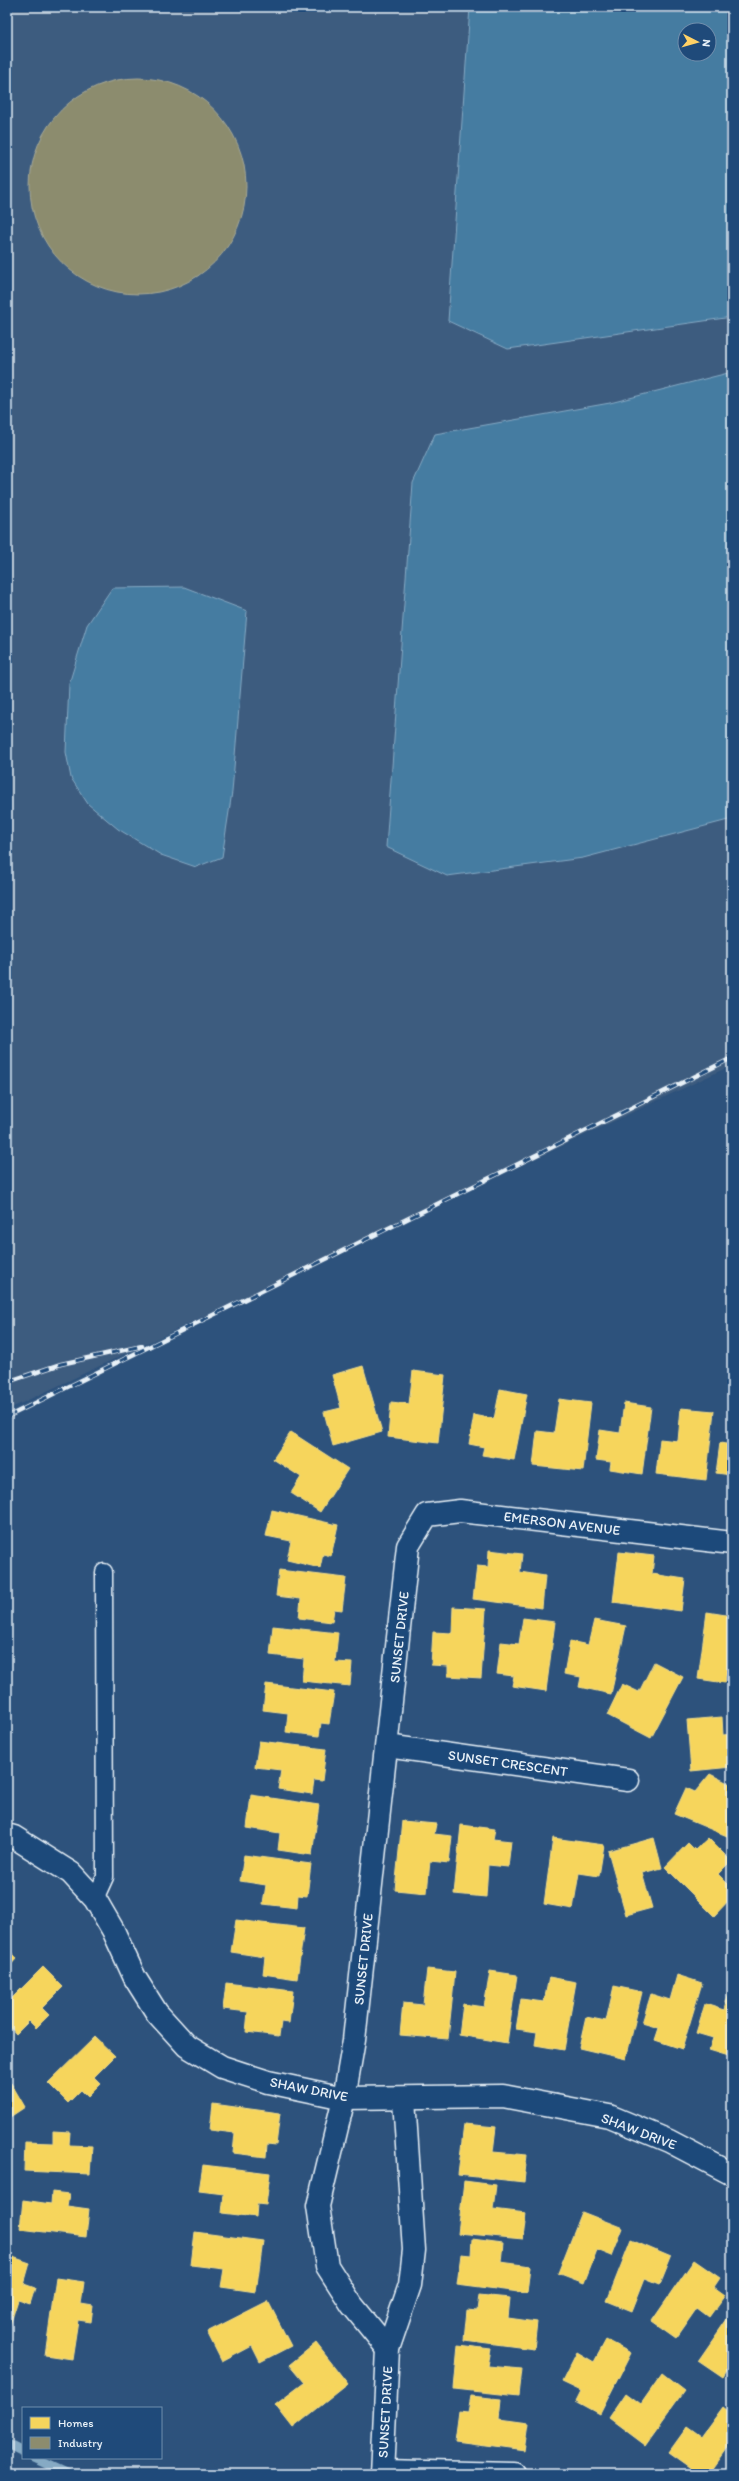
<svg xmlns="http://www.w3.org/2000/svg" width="739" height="2481" font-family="Itim,sans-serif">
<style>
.built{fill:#3e5c7f;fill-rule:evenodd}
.water{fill:#447ba1;stroke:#86aac4;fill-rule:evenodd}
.homes{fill:#f6d55c;stroke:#f2dd8b}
.industry{fill:#8c8c6e;stroke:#a8aa97}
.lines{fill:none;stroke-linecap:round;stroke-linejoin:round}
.stream{stroke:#86aac4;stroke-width:9}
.lane-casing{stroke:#e8f1f8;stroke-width:19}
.street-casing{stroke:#e8f1f8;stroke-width:25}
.lane{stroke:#1f4a7a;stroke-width:16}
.street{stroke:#1f4a7a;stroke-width:22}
.rail-casing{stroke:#e8f1f8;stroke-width:4.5}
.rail{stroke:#1f4a7a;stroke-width:3;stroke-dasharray:9;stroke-linecap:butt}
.labels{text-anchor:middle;stroke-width:4;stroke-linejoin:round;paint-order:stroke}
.street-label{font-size:14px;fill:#e8f1f8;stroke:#1f4a7a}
</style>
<rect width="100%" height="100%" fill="#2d527c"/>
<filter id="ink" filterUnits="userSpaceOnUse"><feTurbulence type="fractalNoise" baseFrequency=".025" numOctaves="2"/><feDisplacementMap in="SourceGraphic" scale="8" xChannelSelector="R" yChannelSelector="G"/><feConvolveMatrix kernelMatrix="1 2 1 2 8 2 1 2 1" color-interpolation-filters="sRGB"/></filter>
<g filter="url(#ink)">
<path class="built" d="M7 7H732V1065L7 1410ZM685 30H709V54H685Z"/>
<g class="water">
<path d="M470 7H732V317L508 349 448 321ZM685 30H709V54H685Z"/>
<polygon points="732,372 732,819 583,858 447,876 386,847 413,483 435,434 610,403"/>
<polygon points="184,587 247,611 232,792 222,857 196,867 161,855 118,829 88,804 71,778 66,752 69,684 87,625 112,588"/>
</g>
<g class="homes">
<polygon points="363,1366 382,1432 333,1446 324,1412 341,1408 332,1375"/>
<polygon points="413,1371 445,1375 438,1443 388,1437 391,1402 409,1404"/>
<polygon points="500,1389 527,1394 514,1460 482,1455 484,1447 469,1444 474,1415 494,1419"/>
<polygon points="559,1399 591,1403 583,1471 533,1466 537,1431 554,1433"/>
<polygon points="624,1403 651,1407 642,1474 610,1469 611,1462 596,1460 600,1430 620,1433"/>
<polygon points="681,1408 714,1411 706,1480 656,1474 660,1439 678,1441"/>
<polygon points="291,1432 348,1469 320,1512 291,1493 301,1477 273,1459"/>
<polygon points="720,1443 732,1445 732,1483 730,1482 731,1475 716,1473"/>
<polygon points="272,1510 338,1525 331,1556 323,1554 320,1568 287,1560 291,1541 266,1536"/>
<polygon points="489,1550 522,1554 520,1572 545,1576 542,1608 473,1599 477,1566 488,1567"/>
<polygon points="619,1552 654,1556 652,1574 685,1579 681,1611 613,1602"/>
<polygon points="279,1570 346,1578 342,1610 334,1609 332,1622 299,1618 301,1599 276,1596"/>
<polygon points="453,1607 486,1609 481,1678 448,1676 448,1666 431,1665 433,1632 452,1633"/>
<polygon points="707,1612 732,1616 732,1653 729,1653 725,1683 698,1679"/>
<polygon points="523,1618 555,1622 546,1691 512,1686 514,1676 497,1674 501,1642 519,1644"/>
<polygon points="594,1620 626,1626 611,1694 579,1687 581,1677 564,1674 570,1641 588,1645"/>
<polygon points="273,1626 338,1633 335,1662 352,1663 350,1686 302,1681 304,1659 270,1655"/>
<polygon points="654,1662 683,1677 651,1738 607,1715 622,1684 639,1692"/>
<polygon points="266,1684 334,1692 329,1724 321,1723 319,1736 286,1732 288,1713 263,1710"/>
<polygon points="722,1717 723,1735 732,1734 732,1767 691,1771 687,1720"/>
<polygon points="259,1741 326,1749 322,1781 314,1780 312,1794 278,1789 281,1770 255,1767"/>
<polygon points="710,1774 732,1785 732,1838 674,1814 686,1788 695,1792"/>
<polygon points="251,1795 319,1805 312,1855 278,1850 280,1833 247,1828"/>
<polygon points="402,1821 436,1824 434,1834 452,1836 449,1863 430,1861 427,1893 395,1890"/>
<polygon points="461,1825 495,1829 493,1839 511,1841 508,1867 488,1865 486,1897 454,1894"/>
<polygon points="553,1838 604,1845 599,1876 579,1873 573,1909 544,1904"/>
<polygon points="654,1838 662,1868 642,1873 652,1908 626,1915 608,1851"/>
<polygon points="708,1838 731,1861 718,1874 732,1888 732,1897 714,1916 665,1867 688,1843 695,1850"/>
<polygon points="244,1855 311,1864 307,1896 298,1895 297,1908 263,1904 266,1885 240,1881"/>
<polygon points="236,1920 304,1928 297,1979 263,1974 265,1957 231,1952"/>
<polygon points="7,1948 17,1958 7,1969"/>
<polygon points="43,1967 63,1987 42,2008 49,2015 36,2028 29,2021 16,2034 7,2024 7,2003"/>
<polygon points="427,1969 455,1972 448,2039 400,2035 403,2003 423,2005"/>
<polygon points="490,1971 517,1975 507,2043 459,2035 463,2004 484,2007"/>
<polygon points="677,1975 702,1983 682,2049 655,2040 659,2028 642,2023 651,1994 670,2000"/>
<polygon points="549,1977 576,1982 564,2050 535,2045 537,2032 516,2029 521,1999 544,2002"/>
<polygon points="226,1983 293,1991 289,2023 281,2022 279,2036 246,2032 248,2012 223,2009"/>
<polygon points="731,1985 732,1985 732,2057 709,2050 713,2038 696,2033 705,2004 724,2010"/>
<polygon points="614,1986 642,1992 626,2059 579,2048 586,2017 606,2021"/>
<polygon points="95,2037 115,2056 94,2077 101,2084 88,2097 81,2090 68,2103 48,2083"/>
<polygon points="11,2083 25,2107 7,2119 7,2086"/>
<polygon points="213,2104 280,2113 276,2145 267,2144 266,2157 233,2153 235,2133 210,2130"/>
<polygon points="464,2124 496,2127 493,2152 527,2155 524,2182 458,2175"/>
<polygon points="53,2131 70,2132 69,2145 92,2146 90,2174 24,2171 25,2142 53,2143"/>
<polygon points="203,2165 270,2173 266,2205 257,2204 256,2217 222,2213 224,2194 199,2191"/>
<polygon points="464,2181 496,2185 493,2209 526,2213 523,2239 458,2233"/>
<polygon points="52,2192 69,2194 67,2206 89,2209 86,2237 20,2229 23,2200 51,2204"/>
<polygon points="582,2212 623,2228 612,2256 597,2250 584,2283 558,2273"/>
<polygon points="195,2232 263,2241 256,2292 221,2287 224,2269 191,2265"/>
<polygon points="472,2239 503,2243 501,2262 530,2266 527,2293 457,2284 461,2254 471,2255"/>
<polygon points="631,2240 671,2257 660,2284 645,2278 632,2311 607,2301"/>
<polygon points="7,2255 30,2263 24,2284 35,2288 30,2304 18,2300 7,2334"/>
<polygon points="694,2260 720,2278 714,2287 725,2295 709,2317 697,2308 676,2338 652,2321"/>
<polygon points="56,2278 84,2282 81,2304 93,2306 91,2322 78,2320 72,2359 45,2355"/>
<polygon points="479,2295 510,2298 508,2318 537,2322 534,2349 464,2340 467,2310 477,2311"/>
<polygon points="268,2301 291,2346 260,2362 252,2346 222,2362 207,2332"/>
<polygon points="732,2312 732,2364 723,2378 698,2361"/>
<polygon points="606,2340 631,2353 600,2414 576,2401 581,2391 562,2382 577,2352 594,2362"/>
<polygon points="316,2343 348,2384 293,2428 275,2405 304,2383 289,2365"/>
<polygon points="458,2345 491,2349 488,2366 522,2369 519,2396 454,2389"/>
<polygon points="662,2374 684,2391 645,2445 609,2418 626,2393 641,2404"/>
<polygon points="471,2396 501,2399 499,2419 529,2423 525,2450 455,2441 459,2411 468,2412"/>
<polygon points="723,2407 732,2414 732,2442 709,2474 700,2474 669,2452 687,2427 701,2437"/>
</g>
<circle class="industry" cx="138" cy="186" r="108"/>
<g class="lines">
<g class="stream">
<polyline points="7,2444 23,2452"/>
<polyline points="34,2458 69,2474"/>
</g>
<defs>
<polyline id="lane" points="95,1899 105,1877 104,1572"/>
<g id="street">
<polyline points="387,1746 628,1780"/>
<polyline points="7,1835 14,1837 71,1873 95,1899 113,1930 135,1978 157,2013 187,2046 222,2067 268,2082 344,2098 503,2096 609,2116 669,2141 732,2174"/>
<polyline points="388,2349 352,2305 327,2266 318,2206 344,2098 354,2040 408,1546 427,1515 460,1511 732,1543"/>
<polyline points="382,2471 514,2474"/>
<polyline points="382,2474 388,2349 410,2285 414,2250 404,2099"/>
</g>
</defs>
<use href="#lane" class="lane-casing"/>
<use href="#street" class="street-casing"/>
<use href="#lane" class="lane"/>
<use href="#street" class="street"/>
<defs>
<g id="rail">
<polyline points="7,1382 61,1364 142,1346"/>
<polyline points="7,1417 732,1058"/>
</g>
</defs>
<use href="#rail" class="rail-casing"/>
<use href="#rail" class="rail"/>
</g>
</g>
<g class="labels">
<g class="street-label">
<text transform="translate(562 1523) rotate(7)" y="5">EMERSON AVENUE</text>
<text transform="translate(399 1637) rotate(-84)" y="5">SUNSET DRIVE</text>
<text transform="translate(508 1763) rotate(8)" y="5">SUNSET CRESCENT</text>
<text transform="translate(363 1959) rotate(-84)" y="5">SUNSET DRIVE</text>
<text transform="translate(309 2089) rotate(11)" y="5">SHAW DRIVE</text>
<text transform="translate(639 2131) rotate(21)" y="5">SHAW DRIVE</text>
<text transform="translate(385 2412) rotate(-87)" y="5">SUNSET DRIVE</text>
</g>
</g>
<rect width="739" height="2481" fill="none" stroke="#1f4a7a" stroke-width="24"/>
<rect x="12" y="12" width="715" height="2457" fill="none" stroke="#e8f1f8" stroke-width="1.5" filter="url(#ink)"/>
<rect x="22" y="2407" width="140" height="52" fill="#1f4a7a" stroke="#6f8dac"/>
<rect x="30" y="2417" width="20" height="12" fill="#f6d55c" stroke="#6f8dac"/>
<text x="58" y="2427" font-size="12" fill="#e8f1f8">Homes</text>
<rect x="30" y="2437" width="20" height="12" fill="#8c8c6e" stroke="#6f8dac"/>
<text x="58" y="2447" font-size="12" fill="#e8f1f8">Industry</text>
<g transform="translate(697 42) rotate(96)"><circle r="19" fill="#1f4a7a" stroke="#6f8dac"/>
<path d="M0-3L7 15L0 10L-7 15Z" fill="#ffd166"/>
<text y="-6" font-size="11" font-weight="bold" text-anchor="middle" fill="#e8f1f8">N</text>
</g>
</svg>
